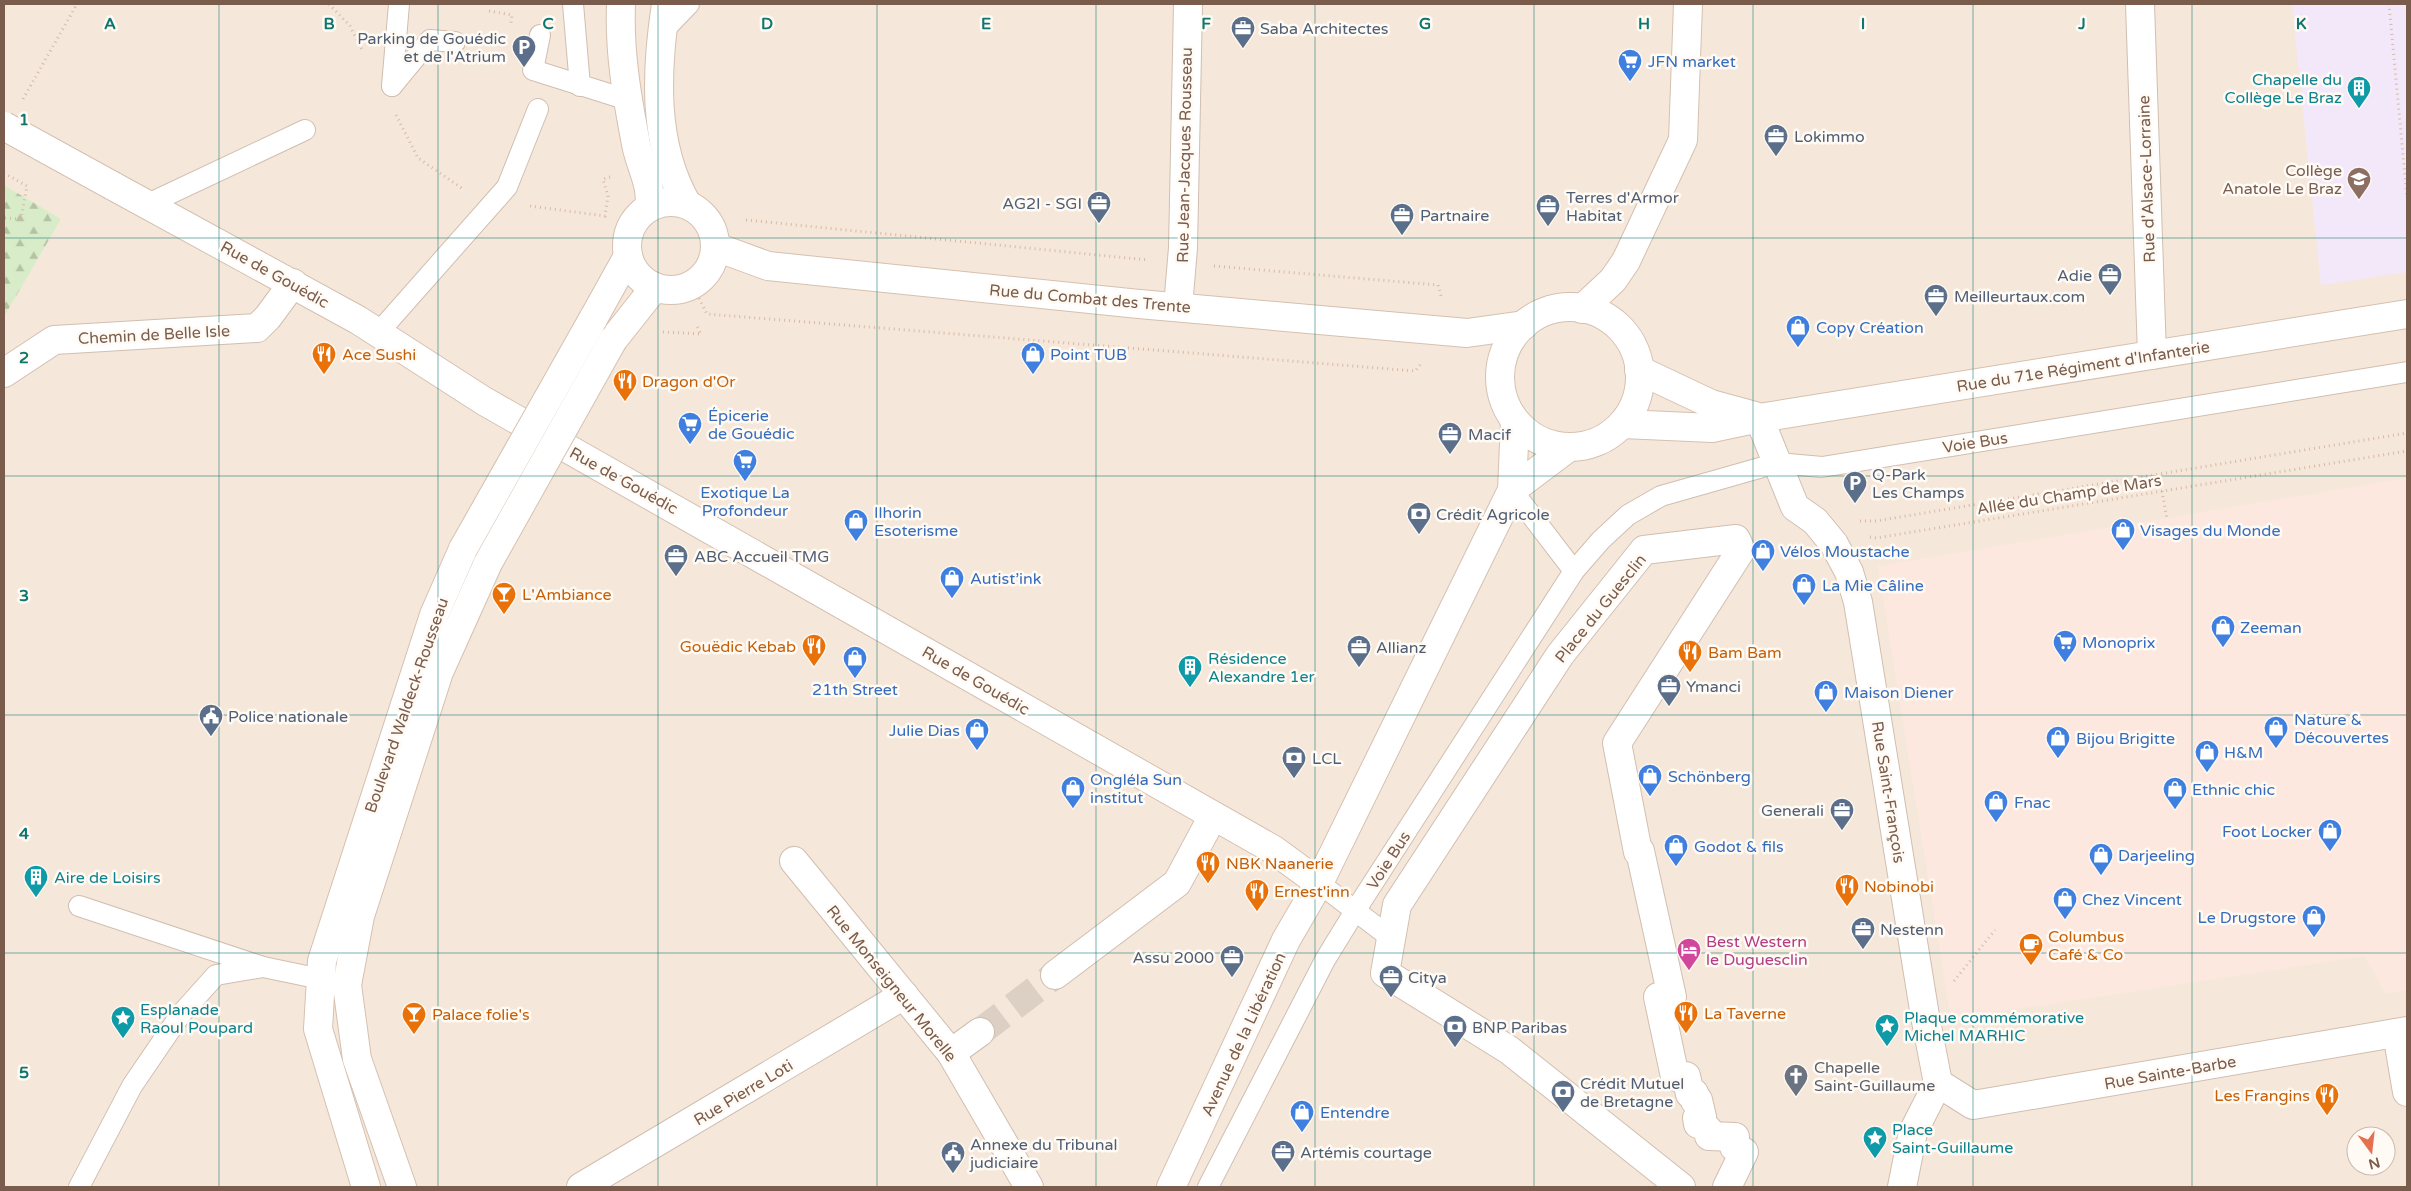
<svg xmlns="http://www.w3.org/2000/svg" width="2411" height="1191" font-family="'Varela Round',sans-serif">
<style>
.residential{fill:#f5e8da;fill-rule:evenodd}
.commercial{fill:#fde8e0}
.education{fill:#f3e8fa}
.forest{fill:url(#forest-firs)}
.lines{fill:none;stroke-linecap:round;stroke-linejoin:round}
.pedestrian-tunnel{stroke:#dcd0c4;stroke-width:28;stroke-dasharray:28 14;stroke-linecap:butt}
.service-casing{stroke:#d1beb0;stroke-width:22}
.pedestrian-casing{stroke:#d1beb0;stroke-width:30}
.minor-casing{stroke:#d1beb0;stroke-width:30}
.secondary-casing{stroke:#d6c0b0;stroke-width:30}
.path{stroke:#d9b8a5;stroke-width:3;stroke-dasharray:1 4;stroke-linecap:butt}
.service{stroke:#fff;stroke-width:20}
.pedestrian{stroke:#fff;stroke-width:28}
.minor{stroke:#fff;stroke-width:28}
.secondary{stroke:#fff;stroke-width:28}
.secondary-bridge-casing{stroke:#d6c0b0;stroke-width:30;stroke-linecap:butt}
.secondary-bridge{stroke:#fff;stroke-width:28}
.grid{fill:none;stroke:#0f766e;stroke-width:1;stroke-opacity:0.55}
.labels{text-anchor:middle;stroke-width:5;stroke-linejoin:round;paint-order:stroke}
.service-label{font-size:16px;fill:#4e5e75;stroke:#fffaf3;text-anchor:start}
.shop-label{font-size:16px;fill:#366cbe;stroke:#fffaf3;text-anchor:start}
.culture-label{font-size:16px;fill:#0d838f;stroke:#fffaf3;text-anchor:start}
.street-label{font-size:16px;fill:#7a5c4d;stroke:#fffaf3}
.education-label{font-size:16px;fill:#785e54;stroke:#fffaf3;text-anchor:end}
.food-label{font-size:16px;fill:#c56008;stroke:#fffaf3;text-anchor:start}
.hotel-label{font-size:16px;fill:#b23c85;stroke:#fffaf3;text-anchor:start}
.worship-label{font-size:16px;fill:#5b616d;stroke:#fffaf3;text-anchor:start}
.grid-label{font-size:16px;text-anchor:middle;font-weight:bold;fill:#0f766e;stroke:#fffaf3;stroke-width:5;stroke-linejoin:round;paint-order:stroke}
</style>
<defs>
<pattern id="forest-firs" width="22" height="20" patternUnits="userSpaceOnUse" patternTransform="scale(1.25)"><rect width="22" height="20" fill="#d8ecc9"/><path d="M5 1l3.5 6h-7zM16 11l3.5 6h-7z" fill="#b4c2a5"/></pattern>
</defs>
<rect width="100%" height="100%" fill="#fdf6ec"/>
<path class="residential" d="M4 4H2407V1187H4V317L60 219 4 185ZM2356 1136H2386V1166H2356Z"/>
<polygon class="commercial" points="2407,478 2407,990 2385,993 2365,956 1951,1019 1878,566"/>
<polygon class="education" points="2292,4 2407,4 2407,272 2321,285"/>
<polygon class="forest" points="4,185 61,219 4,317"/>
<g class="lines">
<polyline class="pedestrian-tunnel" points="980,1032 1055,975"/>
<defs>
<g id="service">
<polyline points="573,4 580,86"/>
<polyline points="662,32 689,4"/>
<polyline points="540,35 533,70 628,100"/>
<polyline points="392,86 430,40 455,42"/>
<polyline points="392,86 399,4"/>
<polyline points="148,204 305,130"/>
<polyline points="378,333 507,187 538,109"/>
<polyline points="1512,490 1574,571"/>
<polyline points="1319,883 1391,938"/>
<polyline points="79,906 263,967 321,979"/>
<polyline points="79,1187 132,1086 181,1014 216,975 263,967"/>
<polyline points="1208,1187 1325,960 1355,911 1574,571 1601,540 1628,515 1661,496 1777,463 1822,467 2407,372"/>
</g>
<g id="pedestrian">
<polyline points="1055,975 1177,883 1213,816"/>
<polyline points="2397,1033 2407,1092"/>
<polyline points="951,1053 980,1032"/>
<polyline points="1681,1187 1509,1050 1385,973 1397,905 1560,655 1644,550 1736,539 1741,550 1617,743 1638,852 1640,851 1672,997 1669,995 1658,997 1675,1077 1686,1076 1690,1094 1694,1093 1695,1101 1698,1100 1702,1117 1697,1118 1698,1124 1702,1123 1709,1131 1709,1136 1735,1137 1732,1140 1734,1147 1744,1152 1727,1187"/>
<polyline points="1902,1187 1913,1132 1938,1083"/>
</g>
<g id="minor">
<polyline points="2140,4 2152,355"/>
<polyline points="1178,307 1183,248 1188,4"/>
<polyline points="4,373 54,340 257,328 268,317 293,283"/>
<polyline points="1759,418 1795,507 1815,521 1834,544 1849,572 1858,602 1925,1016 1938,1083 1973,1105 2407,1031"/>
<polyline points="794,861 951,1053 1029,1187"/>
<polyline points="581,1187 904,995"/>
</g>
<g id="secondary">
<path d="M621 4C619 52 627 97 636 144 640 166 653 186 649 207"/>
<path d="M666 4C656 70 652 144 687 204"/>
<polyline points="113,186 358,320 484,401 1274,850 1319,883"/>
<circle cx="671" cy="246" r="44"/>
<polyline points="716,247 768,266 1139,304 1467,333 1524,325"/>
<circle cx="1570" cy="377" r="70"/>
<polyline points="1582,309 1613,280 1626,261 1683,140 1688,4"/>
<polyline points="593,319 628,256"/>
<polyline points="613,340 655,287"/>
<polyline points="1639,370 1711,404 1755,416"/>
<polyline points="1623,424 1712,428 1759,418 2407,314"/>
<polyline points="1512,490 1569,447"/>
<polyline points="366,1187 318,1029 322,961 434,615 463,549"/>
<polyline points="402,1187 357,1059 347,985 360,916 439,672 488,563"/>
<polyline points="1171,1187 1286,940 1319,883 1512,490 1515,421"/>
</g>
</defs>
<use href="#service" class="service-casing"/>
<use href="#pedestrian" class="pedestrian-casing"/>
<use href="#minor" class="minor-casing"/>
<use href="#secondary" class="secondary-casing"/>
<g class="path">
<polyline points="329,4 350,26 363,52"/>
<polyline points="2389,4 2407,198"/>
<polyline points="489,11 512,15 511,23"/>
<polyline points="23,99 77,4"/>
<polyline points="396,115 418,158 463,189"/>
<polyline points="4,173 27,186 21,219 4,218"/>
<polyline points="530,206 605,216 608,196 603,179 610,177"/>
<polyline points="746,220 1148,260"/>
<polyline points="1214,266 1438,285 1441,296"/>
<polyline points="692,285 707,314 1415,371 1421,364"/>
<polyline points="663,332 701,334 697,326"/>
<polyline points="2162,491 2167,519"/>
<polyline points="1860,521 1876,521 2407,433"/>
<polyline points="1870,537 1876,538 2407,451"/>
<polyline points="1954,981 1995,930"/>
</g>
<use href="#service" class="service"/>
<use href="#pedestrian" class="pedestrian"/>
<use href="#minor" class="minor"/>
<use href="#secondary" class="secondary"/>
<defs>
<g id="secondary-bridge">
<polyline points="4,126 113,186"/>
<polyline points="463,549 593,319"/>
<polyline points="488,563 613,340"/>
</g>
</defs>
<use href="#secondary-bridge" class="secondary-bridge-casing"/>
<use href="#secondary-bridge" class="secondary-bridge"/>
</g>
<path class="grid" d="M219 4V1187M438 4V1187M658 4V1187M877 4V1187M1096 4V1187M1315 4V1187M1534 4V1187M1753 4V1187M1973 4V1187M2192 4V1187M4 238H2407M4 476H2407M4 715H2407M4 953H2407"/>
<defs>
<symbol id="office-pin" viewBox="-11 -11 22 30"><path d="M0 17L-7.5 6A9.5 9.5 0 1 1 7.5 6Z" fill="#5c6f8a" stroke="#fffaf3"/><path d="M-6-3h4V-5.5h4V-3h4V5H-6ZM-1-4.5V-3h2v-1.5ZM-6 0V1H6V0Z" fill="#fff"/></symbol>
<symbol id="parking-pin" viewBox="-11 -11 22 30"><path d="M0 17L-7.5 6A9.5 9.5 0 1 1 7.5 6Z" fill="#5c6f8a" stroke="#fffaf3"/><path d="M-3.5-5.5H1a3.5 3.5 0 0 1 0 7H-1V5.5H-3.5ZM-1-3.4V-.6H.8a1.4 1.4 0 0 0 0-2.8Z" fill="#fff"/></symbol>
<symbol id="supermarket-pin" viewBox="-11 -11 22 30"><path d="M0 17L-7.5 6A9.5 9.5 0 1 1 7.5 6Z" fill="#3f7fe0" stroke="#fffaf3"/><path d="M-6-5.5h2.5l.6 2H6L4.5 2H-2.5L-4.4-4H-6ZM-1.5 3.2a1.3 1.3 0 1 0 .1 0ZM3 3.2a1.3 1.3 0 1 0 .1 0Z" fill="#fff"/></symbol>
<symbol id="building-pin" viewBox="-11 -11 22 30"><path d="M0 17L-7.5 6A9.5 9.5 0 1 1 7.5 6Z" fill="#0f9aa8" stroke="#fffaf3"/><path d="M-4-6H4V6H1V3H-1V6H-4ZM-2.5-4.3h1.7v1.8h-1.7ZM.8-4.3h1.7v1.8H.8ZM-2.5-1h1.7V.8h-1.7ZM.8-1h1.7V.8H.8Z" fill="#fff"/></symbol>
<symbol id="school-pin" viewBox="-11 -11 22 30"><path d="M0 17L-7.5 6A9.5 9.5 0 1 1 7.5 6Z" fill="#8d6e63" stroke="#fffaf3"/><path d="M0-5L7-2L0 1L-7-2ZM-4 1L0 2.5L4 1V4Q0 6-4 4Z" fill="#fff"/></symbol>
<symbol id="shop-pin" viewBox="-11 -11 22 30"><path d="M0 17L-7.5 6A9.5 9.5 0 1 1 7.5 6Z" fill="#3f7fe0" stroke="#fffaf3"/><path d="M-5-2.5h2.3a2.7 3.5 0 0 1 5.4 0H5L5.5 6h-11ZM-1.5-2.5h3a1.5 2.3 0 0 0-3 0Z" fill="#fff"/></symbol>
<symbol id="restaurant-pin" viewBox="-11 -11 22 30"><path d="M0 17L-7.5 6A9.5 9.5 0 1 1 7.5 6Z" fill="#e8710a" stroke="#fffaf3"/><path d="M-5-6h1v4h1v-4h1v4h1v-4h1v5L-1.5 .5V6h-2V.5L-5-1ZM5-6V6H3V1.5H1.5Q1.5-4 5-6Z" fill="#fff"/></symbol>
<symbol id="bank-pin" viewBox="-11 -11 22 30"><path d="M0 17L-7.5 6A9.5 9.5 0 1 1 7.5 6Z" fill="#5c6f8a" stroke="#fffaf3"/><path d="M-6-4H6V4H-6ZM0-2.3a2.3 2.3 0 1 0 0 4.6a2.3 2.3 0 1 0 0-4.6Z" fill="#fff"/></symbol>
<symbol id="bar-pin" viewBox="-11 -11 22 30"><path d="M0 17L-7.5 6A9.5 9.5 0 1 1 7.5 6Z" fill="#e8710a" stroke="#fffaf3"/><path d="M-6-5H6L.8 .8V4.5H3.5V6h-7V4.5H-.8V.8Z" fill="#fff"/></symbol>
<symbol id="civic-pin" viewBox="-11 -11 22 30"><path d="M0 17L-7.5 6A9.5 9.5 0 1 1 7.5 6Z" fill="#5c6f8a" stroke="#fffaf3"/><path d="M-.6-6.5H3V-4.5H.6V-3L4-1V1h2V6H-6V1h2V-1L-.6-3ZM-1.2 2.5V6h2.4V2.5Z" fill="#fff"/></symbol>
<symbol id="cafe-pin" viewBox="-11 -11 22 30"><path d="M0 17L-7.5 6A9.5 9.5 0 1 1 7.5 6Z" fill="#e8710a" stroke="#fffaf3"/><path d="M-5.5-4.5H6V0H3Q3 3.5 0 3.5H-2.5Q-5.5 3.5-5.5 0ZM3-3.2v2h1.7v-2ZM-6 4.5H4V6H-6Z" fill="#fff"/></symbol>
<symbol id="hotel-pin" viewBox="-11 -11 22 30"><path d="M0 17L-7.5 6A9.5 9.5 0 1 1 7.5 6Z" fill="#d1479c" stroke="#fffaf3"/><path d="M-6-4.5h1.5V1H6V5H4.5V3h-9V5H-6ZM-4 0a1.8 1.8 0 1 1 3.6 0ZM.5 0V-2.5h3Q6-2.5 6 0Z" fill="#fff"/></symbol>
<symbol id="sight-pin" viewBox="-11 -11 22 30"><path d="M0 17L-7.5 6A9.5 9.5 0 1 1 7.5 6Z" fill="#0f9aa8" stroke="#fffaf3"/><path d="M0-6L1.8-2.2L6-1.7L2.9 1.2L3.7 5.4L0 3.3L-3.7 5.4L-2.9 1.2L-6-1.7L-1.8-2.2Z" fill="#fff"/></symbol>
<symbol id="church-pin" viewBox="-11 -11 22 30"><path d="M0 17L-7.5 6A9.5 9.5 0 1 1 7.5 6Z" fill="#6b7280" stroke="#fffaf3"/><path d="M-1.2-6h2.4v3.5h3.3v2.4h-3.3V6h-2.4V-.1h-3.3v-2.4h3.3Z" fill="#fff"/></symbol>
</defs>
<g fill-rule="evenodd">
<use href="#office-pin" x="1229" y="14" width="28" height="38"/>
<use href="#parking-pin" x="510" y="33" width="28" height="38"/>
<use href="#supermarket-pin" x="1616" y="47" width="28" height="38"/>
<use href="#building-pin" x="2345" y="74" width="28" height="38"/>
<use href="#office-pin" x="1762" y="122" width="28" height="38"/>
<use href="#school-pin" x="2345" y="165" width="28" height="38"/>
<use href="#office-pin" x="1085" y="189" width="28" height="38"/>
<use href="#office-pin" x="1534" y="192" width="28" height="38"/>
<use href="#office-pin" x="1388" y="201" width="28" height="38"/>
<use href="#office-pin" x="2096" y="261" width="28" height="38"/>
<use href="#office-pin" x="1922" y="282" width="28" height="38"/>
<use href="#shop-pin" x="1784" y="313" width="28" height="38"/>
<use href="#restaurant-pin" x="310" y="340" width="28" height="38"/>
<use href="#shop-pin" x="1019" y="340" width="28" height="38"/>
<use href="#restaurant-pin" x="611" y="367" width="28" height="38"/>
<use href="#supermarket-pin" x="676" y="410" width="28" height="38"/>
<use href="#office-pin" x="1436" y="420" width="28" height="38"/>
<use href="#supermarket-pin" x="731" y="447" width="28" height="38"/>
<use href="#parking-pin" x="1841" y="469" width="28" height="38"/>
<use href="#bank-pin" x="1405" y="500" width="28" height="38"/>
<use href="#shop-pin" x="842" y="507" width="28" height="38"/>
<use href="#shop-pin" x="2109" y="516" width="28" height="38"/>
<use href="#shop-pin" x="1749" y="537" width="28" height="38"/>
<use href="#office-pin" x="662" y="542" width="28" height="38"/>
<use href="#shop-pin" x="938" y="564" width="28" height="38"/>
<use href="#shop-pin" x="1790" y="571" width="28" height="38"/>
<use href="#bar-pin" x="490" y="580" width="28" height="38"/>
<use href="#shop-pin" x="2209" y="613" width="28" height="38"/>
<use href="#supermarket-pin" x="2051" y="628" width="28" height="38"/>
<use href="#restaurant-pin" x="800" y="632" width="28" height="38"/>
<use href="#office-pin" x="1345" y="633" width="28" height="38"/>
<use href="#restaurant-pin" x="1676" y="638" width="28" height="38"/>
<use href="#shop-pin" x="841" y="644" width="28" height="38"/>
<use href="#building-pin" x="1176" y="653" width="28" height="38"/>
<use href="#office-pin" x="1655" y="672" width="28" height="38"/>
<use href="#shop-pin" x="1812" y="678" width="28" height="38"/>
<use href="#civic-pin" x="197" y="702" width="28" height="38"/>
<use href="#shop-pin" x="2262" y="714" width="28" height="38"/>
<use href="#shop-pin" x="963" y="716" width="28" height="38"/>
<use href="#shop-pin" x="2044" y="724" width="28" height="38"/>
<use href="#shop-pin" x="2193" y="738" width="28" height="38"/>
<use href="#bank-pin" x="1280" y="744" width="28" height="38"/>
<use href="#shop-pin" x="1636" y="762" width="28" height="38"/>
<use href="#shop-pin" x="1059" y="774" width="28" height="38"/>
<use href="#shop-pin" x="2161" y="775" width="28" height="38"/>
<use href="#shop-pin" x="1982" y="788" width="28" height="38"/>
<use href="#office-pin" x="1828" y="796" width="28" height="38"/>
<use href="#shop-pin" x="2316" y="817" width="28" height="38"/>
<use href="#shop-pin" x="1662" y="832" width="28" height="38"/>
<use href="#shop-pin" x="2087" y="841" width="28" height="38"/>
<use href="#restaurant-pin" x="1194" y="849" width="28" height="38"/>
<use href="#building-pin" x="22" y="863" width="28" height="38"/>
<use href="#restaurant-pin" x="1833" y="872" width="28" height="38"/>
<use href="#restaurant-pin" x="1243" y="877" width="28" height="38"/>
<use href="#shop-pin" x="2051" y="885" width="28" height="38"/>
<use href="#shop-pin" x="2300" y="903" width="28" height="38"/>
<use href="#office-pin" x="1849" y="915" width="28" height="38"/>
<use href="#cafe-pin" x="2017" y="931" width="28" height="38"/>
<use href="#hotel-pin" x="1675" y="936" width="28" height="38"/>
<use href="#office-pin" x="1218" y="943" width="28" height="38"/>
<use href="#office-pin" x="1377" y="963" width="28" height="38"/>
<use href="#restaurant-pin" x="1672" y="999" width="28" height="38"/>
<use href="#bar-pin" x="400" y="1000" width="28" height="38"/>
<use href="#sight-pin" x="109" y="1004" width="28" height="38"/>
<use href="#sight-pin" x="1873" y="1012" width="28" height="38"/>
<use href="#bank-pin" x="1441" y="1013" width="28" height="38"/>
<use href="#church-pin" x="1782" y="1062" width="28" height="38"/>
<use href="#bank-pin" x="1549" y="1078" width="28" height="38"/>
<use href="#restaurant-pin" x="2313" y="1081" width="28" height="38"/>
<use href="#shop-pin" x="1288" y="1098" width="28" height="38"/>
<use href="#sight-pin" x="1861" y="1124" width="28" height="38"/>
<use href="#office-pin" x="1269" y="1138" width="28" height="38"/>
<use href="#civic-pin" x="939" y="1139" width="28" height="38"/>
</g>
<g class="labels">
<g class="service-label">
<text x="1260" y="34">Saba Architectes</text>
<text x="506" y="44" text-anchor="end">Parking de Gouédic<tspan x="506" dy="18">et de l'Atrium</tspan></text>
<text x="1794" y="142">Lokimmo</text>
<text x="1566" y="203">Terres d'Armor<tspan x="1566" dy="18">Habitat</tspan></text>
<text x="1082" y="209" text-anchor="end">AG2I - SGI</text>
<text x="1420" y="221">Partnaire</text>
<text x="2092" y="281" text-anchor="end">Adie</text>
<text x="1954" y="302">Meilleurtaux.com</text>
<text x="1468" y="440">Macif</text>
<text x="1872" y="480">Q-Park<tspan x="1872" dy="18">Les Champs</tspan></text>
<text x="1436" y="520">Crédit Agricole</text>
<text x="694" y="562">ABC Accueil TMG</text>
<text x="1376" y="653">Allianz</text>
<text x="1686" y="692">Ymanci</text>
<text x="228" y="722">Police nationale</text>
<text x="1312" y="764">LCL</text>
<text x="1824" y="816" text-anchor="end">Generali</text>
<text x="1880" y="935">Nestenn</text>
<text x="1214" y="963" text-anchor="end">Assu 2000</text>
<text x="1408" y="983">Citya</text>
<text x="1472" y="1033">BNP Paribas</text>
<text x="1580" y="1089">Crédit Mutuel<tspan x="1580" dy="18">de Bretagne</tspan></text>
<text x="970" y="1150">Annexe du Tribunal<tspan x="970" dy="18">judiciaire</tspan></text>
<text x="1300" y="1158">Artémis courtage</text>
</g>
<g class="shop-label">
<text x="1648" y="67">JFN market</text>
<text x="1816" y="333">Copy Création</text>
<text x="1050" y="360">Point TUB</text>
<text x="708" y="421">Épicerie<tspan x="708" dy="18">de Gouédic</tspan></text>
<text x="745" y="498" text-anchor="middle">Exotique La<tspan x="745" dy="18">Profondeur</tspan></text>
<text x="874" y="518">Ilhorin<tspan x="874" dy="18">Esoterisme</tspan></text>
<text x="2140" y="536">Visages du Monde</text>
<text x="1780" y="557">Vélos Moustache</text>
<text x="970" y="584">Autist’ink</text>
<text x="1822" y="591">La Mie Câline</text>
<text x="2240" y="633">Zeeman</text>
<text x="2082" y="648">Monoprix</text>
<text x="855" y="695" text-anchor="middle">21th Street</text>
<text x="1844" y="698">Maison Diener</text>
<text x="2294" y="725">Nature &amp;<tspan x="2294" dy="18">Découvertes</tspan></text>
<text x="960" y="736" text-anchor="end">Julie Dias</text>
<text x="2076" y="744">Bijou Brigitte</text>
<text x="2224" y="758">H&amp;M</text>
<text x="1668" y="782">Schönberg</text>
<text x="1090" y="785">Ongléla Sun<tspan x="1090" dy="18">institut</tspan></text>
<text x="2192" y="795">Ethnic chic</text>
<text x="2014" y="808">Fnac</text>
<text x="2312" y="837" text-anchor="end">Foot Locker</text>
<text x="1694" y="852">Godot &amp; fils</text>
<text x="2118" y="861">Darjeeling</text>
<text x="2082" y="905">Chez Vincent</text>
<text x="2296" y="923" text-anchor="end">Le Drugstore</text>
<text x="1320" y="1118">Entendre</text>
</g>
<g class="culture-label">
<text x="2342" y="85" text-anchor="end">Chapelle du<tspan x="2342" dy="18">Collège Le Braz</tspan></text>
<text x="1208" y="664">Résidence<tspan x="1208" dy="18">Alexandre 1er</tspan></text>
<text x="54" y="883">Aire de Loisirs</text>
<text x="140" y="1015">Esplanade<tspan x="140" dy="18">Raoul Poupard</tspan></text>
<text x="1904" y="1023">Plaque commémorative<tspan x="1904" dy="18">Michel MARHIC</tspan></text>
<text x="1892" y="1135">Place<tspan x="1892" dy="18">Saint-Guillaume</tspan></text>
</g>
<g class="street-label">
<text transform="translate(1184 155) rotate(-89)" y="6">Rue Jean-Jacques Rousseau</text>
<text transform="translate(2146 179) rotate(-92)" y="6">Rue d'Alsace-Lorraine</text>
<text transform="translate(275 274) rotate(29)" y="6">Rue de Gouédic</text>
<text transform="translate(1090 298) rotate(5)" y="6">Rue du Combat des Trente</text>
<text transform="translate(154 334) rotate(-3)" y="6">Chemin de Belle Isle</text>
<text transform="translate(2083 366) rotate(-9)" y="6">Rue du 71e Régiment d'Infanterie</text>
<text transform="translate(1975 442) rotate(-9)" y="6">Voie Bus</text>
<text transform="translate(624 480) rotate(29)" y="6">Rue de Gouédic</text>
<text transform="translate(2069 494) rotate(-9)" y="6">Allée du Champ de Mars</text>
<text transform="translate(1600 608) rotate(-51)" y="6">Place du Guesclin</text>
<text transform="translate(976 680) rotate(30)" y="6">Rue de Gouédic</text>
<text transform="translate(406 705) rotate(-71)" y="6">Boulevard Waldeck-Rousseau</text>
<text transform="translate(1889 792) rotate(81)" y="6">Rue Saint-François</text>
<text transform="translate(1388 860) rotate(-57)" y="6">Voie Bus</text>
<text transform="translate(892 983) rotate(51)" y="6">Rue Monseigneur Morelle</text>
<text transform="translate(1243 1034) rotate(-65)" y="6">Avenue de la Libération</text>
<text transform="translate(2170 1072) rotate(-10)" y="6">Rue Sainte-Barbe</text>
<text transform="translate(743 1092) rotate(-31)" y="6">Rue Pierre Loti</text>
</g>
<g class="education-label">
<text x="2342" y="176">Collège<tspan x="2342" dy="18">Anatole Le Braz</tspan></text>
</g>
<g class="food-label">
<text x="342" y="360">Ace Sushi</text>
<text x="642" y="387">Dragon d'Or</text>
<text x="522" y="600">L'Ambiance</text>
<text x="796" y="652" text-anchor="end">Gouëdic Kebab</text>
<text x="1708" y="658">Bam Bam</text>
<text x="1226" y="869">NBK Naanerie</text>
<text x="1864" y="892">Nobinobi</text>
<text x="1274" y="897">Ernest'inn</text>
<text x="2048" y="942">Columbus<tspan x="2048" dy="18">Café &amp; Co</tspan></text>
<text x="1704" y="1019">La Taverne</text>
<text x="432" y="1020">Palace folie's</text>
<text x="2310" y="1101" text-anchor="end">Les Frangins</text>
</g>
<g class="hotel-label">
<text x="1706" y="947">Best Western<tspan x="1706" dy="18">le Duguesclin</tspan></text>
</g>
<g class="worship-label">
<text x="1814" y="1073">Chapelle<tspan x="1814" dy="18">Saint-Guillaume</tspan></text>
</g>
</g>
<g class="grid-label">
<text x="110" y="29">A</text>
<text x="329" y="29">B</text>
<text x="548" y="29">C</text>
<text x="767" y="29">D</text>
<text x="986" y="29">E</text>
<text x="1206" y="29">F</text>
<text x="1425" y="29">G</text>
<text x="1644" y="29">H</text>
<text x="1863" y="29">I</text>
<text x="2082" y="29">J</text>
<text x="2301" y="29">K</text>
<text x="24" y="125">1</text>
<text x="24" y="363">2</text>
<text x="24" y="601">3</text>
<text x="24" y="839">4</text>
<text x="24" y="1078">5</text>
</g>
<rect width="2411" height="1191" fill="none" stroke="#7a5c4d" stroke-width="10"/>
<g transform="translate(2371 1151) rotate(165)"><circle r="24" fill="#fffaf3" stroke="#cabbb1"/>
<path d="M0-4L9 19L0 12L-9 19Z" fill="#e76f51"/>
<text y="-8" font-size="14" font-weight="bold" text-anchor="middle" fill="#7a5c4d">N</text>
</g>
</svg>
